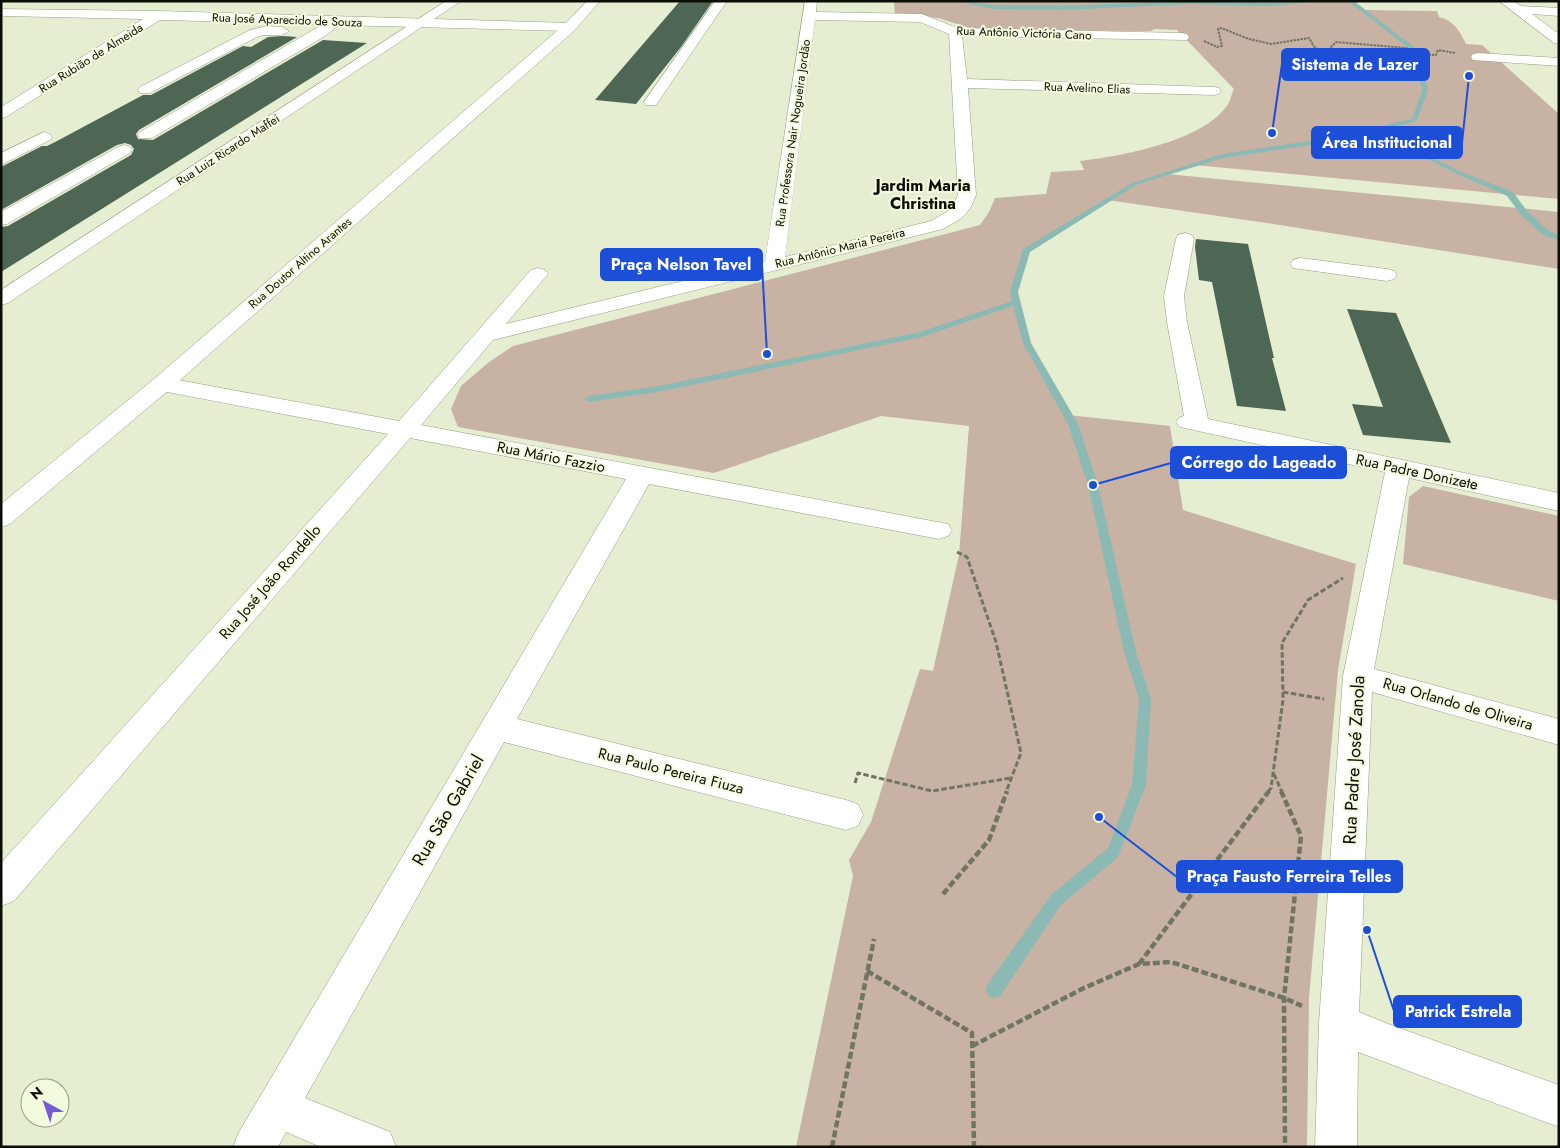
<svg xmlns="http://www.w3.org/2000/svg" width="1560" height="1148" font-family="Jost,sans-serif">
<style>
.green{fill:#c8b2a4}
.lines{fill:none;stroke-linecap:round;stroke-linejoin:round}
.stream{fill:#8bbab5;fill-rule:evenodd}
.building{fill:#4e6755}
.minor-casing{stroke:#959d82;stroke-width:1}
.tertiary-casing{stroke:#959d82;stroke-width:1}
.path-far2{stroke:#707563;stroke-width:2;stroke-dasharray:2.5 1;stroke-linecap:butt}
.path-far1{stroke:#707563;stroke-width:3;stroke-dasharray:5.5 2.5;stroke-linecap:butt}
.path{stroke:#707563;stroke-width:4.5;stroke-dasharray:7 3;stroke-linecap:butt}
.minor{fill:#fff;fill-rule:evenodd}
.tertiary{fill:#fff;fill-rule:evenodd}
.labels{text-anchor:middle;stroke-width:4;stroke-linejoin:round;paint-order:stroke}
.far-street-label{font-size:12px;fill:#0b0e05;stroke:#f3fbde}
.street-label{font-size:15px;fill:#0b0e05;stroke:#f3fbde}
.far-district-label{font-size:16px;font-weight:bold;fill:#0b0e05;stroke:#f3fbde}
.near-street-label{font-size:18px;fill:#0b0e05;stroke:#f3fbde}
.leader{fill:none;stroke:#1d4ed8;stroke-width:2}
.callout-dot{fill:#1d4ed8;stroke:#f3fbde;stroke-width:2}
.callout{fill:#1d4ed8;stroke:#1d4ed8;stroke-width:2}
.callout-label{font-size:16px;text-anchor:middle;font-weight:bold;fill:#fff}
</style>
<rect width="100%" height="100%" fill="#e6eed1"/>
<g class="green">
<path d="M894 1H1350L1363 10 1437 11 1439 17C1453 20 1460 31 1466 44L1482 45 1559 114V199L1194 165 1167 174 1559 212V269L1273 224 1107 200 1026 251 1014 292 1027 343 1068 415 1170 426 1183 510 1356 564 1338 670 1309 998 1307 1147H796L853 876 849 860 871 822 920 669 933 671 959 555 969 426 881 416 714 473 458 427 451 409 461 386 489 362 513 346 980 225 989 212 995 198 1046 194 1051 172 1084 170 1080 161C1121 156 1200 142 1226 107 1230 103 1231 95 1234 89L1177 30 1155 29 1151 31 987 30 970 28 938 18 895 15Z"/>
<polygon points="1423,486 1559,516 1559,601 1403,564 1409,497"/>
</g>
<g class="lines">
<g class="stream">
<polygon points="955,1 968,1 994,5 1064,6 1175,1 1321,1 1270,6 1191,4 1064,10 994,9"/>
<polygon points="1348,1 1354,1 1414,47 1414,49 1410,49"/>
<polygon points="1416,54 1422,62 1428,90 1417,121 1392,127 1422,152 1457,170 1513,192 1527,211 1549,231 1559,235 1559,240 1543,235 1521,215 1507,196 1453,172 1418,154 1386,129 1323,143 1223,158 1136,185 1030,252 1018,292 1031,343 1078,424 1098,485 1136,652 1151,699 1146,785 1118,857 1061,905 1000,996 994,998 988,996 986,990 988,984 1051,895 1108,848 1132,785 1139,699 1124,652 1088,485 1068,424 1023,343 1013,306 922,337 658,392 589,402 584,399 589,396 658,386 920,332 1012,301 1010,292 1023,249 1132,183 1222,154 1323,139 1412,119 1422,90 1413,56"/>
</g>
</g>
<g class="building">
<polygon points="680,1 713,1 681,47 636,104 595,100"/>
<polygon points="283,36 297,37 139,130 136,134 138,139 153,140 323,40 367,43 1,272 1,227 8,226 131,155 134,149 131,145 125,143 117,145 1,210 1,167 42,146 47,146 57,141 143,95 151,95 243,46 251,47 268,37"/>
<polygon points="1196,239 1248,244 1274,358 1272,358 1286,411 1237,406 1212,282 1199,280 1195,247"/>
<polygon points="1347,309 1396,313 1451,443 1363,435 1352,404 1383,407"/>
</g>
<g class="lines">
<defs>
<g id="minor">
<polygon points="715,1 727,1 656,105 646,105 644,102"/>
<path d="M805 1H817L816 12 922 14 957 28 1182 33 1187 34 1189 37 1187 40 962 36 967 79 1214 87 1219 88 1221 91 1219 94 1214 95 968 88 976 195 971 207 962 218 943 229 493 340 421 425 948 524 952 530 948 536 939 539 649 484 517 719 846 800 858 804 863 815 858 826 846 830 504 742 305 1098 390 1132 396 1147H321L286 1132 278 1147H233L239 1132 626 479 410 438 14 901 1 906V863L388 434 162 391 154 389 151 384 154 379 162 377 399 421 531 270 538 268 545 270 548 274 506 324 765 261ZM815 20 920 22 949 34 958 195 950 210 931 221 785 257Z"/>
<polygon points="1499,1 1513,1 1521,6 1559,8 1559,16 1532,14 1559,34 1559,44 1554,43"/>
<polygon points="1,9 159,11 570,23 576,27 570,31 339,25 325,36 152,138 140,138 138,135 140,132 323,24 160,20 6,117 1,119 1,107 143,19 4,16 1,15"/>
<path d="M268 26 282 27 289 31C282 38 269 34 259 36L150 93H140L138 90 140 87 250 30Z"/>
<polygon points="1478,53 1559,58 1559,66 1473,60 1471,57 1473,54"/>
<polygon points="44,132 50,134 52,137 50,140 1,165 1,153"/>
<polygon points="124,145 130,147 132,150 130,153 7,224 1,225 1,212 118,147"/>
<polygon points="1185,233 1192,235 1194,239 1184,296 1187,322 1208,419 1559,493 1559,511 1409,478 1374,669 1559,719 1559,745 1372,692 1359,1012 1388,1024 1559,1085 1559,1127 1358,1052 1357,1147 1315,1147 1319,1023 1343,676 1385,472 1180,427 1176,422 1180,417 1184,416 1167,322 1164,296 1176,239 1178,235"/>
<polygon points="1300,258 1387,269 1394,271 1397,275 1394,279 1387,281 1293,268 1290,264 1293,260"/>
</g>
<g id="tertiary">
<polygon points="446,1 461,1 8,303 1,305 1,290"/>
<polygon points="587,1 600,1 575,30 170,389 10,524 1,527 1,504 154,379 565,24"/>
</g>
</defs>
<use href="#minor" class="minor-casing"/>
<use href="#tertiary" class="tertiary-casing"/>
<polyline class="path-far2" points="1204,41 1217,47 1222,46 1218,29 1221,28 1249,39 1271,44 1309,38 1315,48 1326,52 1336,42 1406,48 1420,54 1436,55 1438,50 1455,53"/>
<g class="path-far1">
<polyline points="957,552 967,557 996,642 1021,753 1006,792"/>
<polyline points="1283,692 1324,699"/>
<polyline points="1274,774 1282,792"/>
<polyline points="855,783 858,773 932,791 1011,778"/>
<polyline points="1268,792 1271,788 1283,700 1282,643 1308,600 1343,578"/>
</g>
<g class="path">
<polyline points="1281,791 1301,836 1284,998 1285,1147"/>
<polyline points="943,894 989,840 1007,791"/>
<polyline points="1139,964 1269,791"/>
<polyline points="867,971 972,1033 974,1147"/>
<polyline points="972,1046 1084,988 1139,964 1171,962 1284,998 1302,1006"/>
<polyline points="832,1147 874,939"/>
</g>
<use href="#minor" class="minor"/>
<use href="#tertiary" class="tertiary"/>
</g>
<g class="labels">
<g class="far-street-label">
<text transform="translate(287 20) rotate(2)" y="4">Rua José Aparecido de Souza</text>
<text transform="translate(1024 33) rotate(2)" y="4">Rua Antônio Victória Cano</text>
<text transform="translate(91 58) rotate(-32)" y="4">Rua Rubião de Almeida</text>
<text transform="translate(1087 88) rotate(2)" y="4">Rua Avelino Elias</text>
<text transform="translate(793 133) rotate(-82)" y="4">Rua Professora Nair Nogueira Jordão</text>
<text transform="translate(228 150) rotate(-33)" y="4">Rua Luiz Ricardo Maffei</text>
<text transform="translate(840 248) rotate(-14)" y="4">Rua Antônio Maria Pereira</text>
<text transform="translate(300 263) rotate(-41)" y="4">Rua Doutor Altino Arantes</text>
</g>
<g class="street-label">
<text transform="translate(551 457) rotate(11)" y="5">Rua Mário Fazzio</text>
<text transform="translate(1417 472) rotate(12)" y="5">Rua Padre Donizete</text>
<text transform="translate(270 582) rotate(-49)" y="5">Rua José João Rondello</text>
<text transform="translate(1458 704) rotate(16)" y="5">Rua Orlando de Oliveira</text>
<text transform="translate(671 771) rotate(14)" y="5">Rua Paulo Pereira Fiuza</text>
</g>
<g class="far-district-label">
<text x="923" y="191">Jardim Maria<tspan x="923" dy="18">Christina</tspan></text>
</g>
<g class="near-street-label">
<text transform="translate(1354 760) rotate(-87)" y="6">Rua Padre José Zanola</text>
<text transform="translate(448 810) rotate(-60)" y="6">Rua São Gabriel</text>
</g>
</g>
<path class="leader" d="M1272 133L1282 64M1469 76L1462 143M767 354L762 265M1093 485L1171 463M1099 817L1177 877M1367 930L1394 1011"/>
<g class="callout-dot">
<circle cx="1272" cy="133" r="5"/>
<circle cx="1469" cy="76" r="5"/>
<circle cx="767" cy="354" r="5"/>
<circle cx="1093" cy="485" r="5"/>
<circle cx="1099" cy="817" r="5"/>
<circle cx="1367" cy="930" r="5"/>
</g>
<g class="callout">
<rect x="1282" y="49" width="147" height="31" rx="5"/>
<rect x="1312" y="127" width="150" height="31" rx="5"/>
<rect x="601" y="249" width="161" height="31" rx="5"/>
<rect x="1171" y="447" width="175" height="31" rx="5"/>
<rect x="1177" y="861" width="225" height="31" rx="5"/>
<rect x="1394" y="996" width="127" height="31" rx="5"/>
</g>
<g class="callout-label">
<text x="1355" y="70">Sistema de Lazer</text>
<text x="1387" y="148">Área Institucional</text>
<text x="681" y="270">Praça Nelson Tavel</text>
<text x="1259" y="468">Córrego do Lageado</text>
<text x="1289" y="882">Praça Fausto Ferreira Telles</text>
<text x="1458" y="1017">Patrick Estrela</text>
</g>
<rect width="1560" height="1148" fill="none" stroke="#0b0e05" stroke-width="5"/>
<g transform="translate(45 1103) rotate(320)"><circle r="24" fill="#f3fbde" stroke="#969c87"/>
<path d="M0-4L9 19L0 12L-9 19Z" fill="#745bd5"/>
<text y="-8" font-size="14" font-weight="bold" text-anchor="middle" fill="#0b0e05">N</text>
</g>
</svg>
